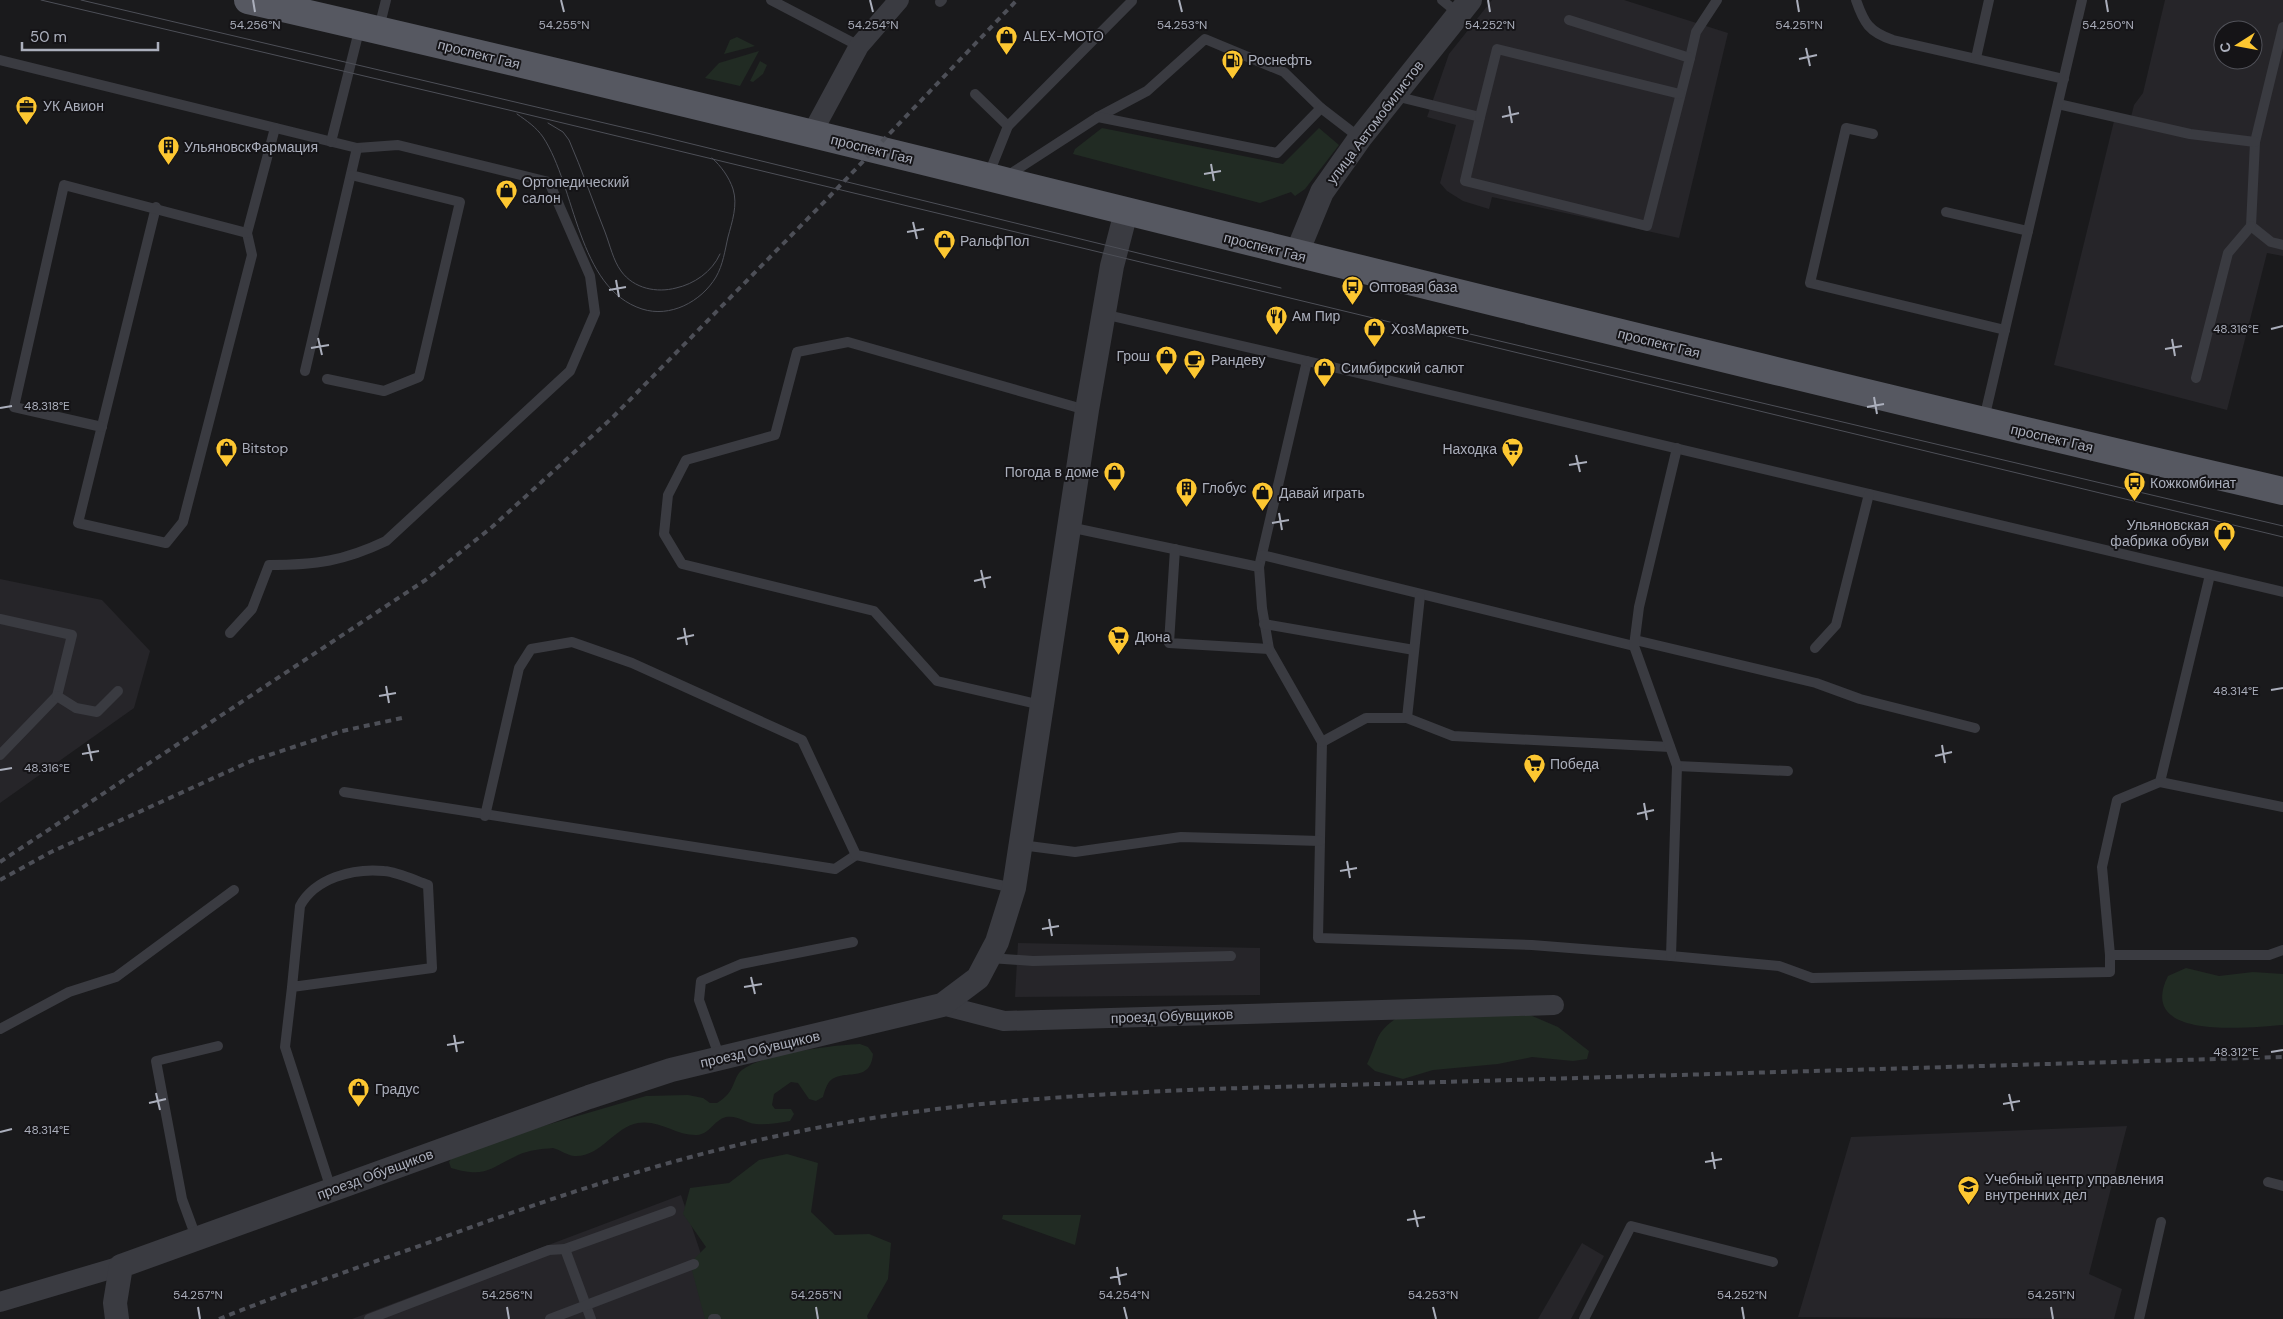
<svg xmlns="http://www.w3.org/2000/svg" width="2283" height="1319" font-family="'DM Sans',sans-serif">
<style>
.built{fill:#262529;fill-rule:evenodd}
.green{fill:#212b23}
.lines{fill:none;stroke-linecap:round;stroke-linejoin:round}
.service{stroke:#3a3b41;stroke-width:10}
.minor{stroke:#3a3b41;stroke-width:20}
.tertiary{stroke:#3a3b41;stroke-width:24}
.primary{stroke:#565861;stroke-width:28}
.tram{stroke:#4d4f57;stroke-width:1}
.rail{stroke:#4d4f57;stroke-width:4;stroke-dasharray:6 5;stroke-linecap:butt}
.ticks{fill:none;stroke:#abafbc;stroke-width:2}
.labels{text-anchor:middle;stroke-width:4;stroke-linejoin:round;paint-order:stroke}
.poi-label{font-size:14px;fill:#abafbc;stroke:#151417;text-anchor:start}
.street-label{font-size:14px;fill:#abafbc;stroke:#151417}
.ticks-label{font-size:12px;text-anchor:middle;fill:#abafbc;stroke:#151417;stroke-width:4;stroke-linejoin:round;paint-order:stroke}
</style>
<rect width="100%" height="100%" fill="#1a1a1c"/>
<g class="built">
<polygon points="1492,0 1624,0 1728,33 1679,238 1492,197 1489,209 1463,201 1447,191 1440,183 1456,125 1427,117 1449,54"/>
<path d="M2165 0H2283V256L2267 253 2227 410 2054 365 2116 113 2131 117 2134 105 2143 93ZM2223 30H2253V60H2223Z"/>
<polygon points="0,579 102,600 150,651 134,708 0,803"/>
<polygon points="1018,943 1260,948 1260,995 1015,997"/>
<polygon points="2127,1126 2089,1274 2122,1289 2114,1319 1798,1317 1851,1137"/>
<polygon points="681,1195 723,1319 352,1319"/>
<polygon points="1582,1243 1604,1256 1571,1319 1538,1319"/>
</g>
<g class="green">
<polygon points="737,37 755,46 724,54 730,40"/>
<polygon points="759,51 740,86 705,78 719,63"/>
<polygon points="760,61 767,65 763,74 753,82 750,81"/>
<polygon points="1102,128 1283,164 1319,128 1339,145 1305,189 1295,196 1291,192 1260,203 1073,154 1075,149"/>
<path d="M2186 968 2219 976 2253 972 2283 974V1025C2251 1027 2135 1042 2168 976Z"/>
<path d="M1523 1012 1558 1027 1589 1051 1587 1059 1573 1061 1532 1057 1498 1064 1433 1070 1403 1079 1375 1071 1367 1064C1379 1040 1374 1033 1398 1017Z"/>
<path d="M860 1044 868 1047 873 1054C870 1085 843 1067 829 1082 826 1086 824 1093 823 1097L816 1101 809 1099 798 1083 791 1082 774 1094 772 1105 775 1109H791L794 1114 790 1121C778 1123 767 1125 756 1124 745 1123 738 1115 726 1117 714 1120 710 1134 697 1135 677 1136 659 1119 638 1123 614 1127 600 1158 574 1156 566 1155 561 1150 553 1148 542 1149 529 1150 518 1155 489 1169 486 1178 451 1168L449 1162 451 1159 492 1141 646 1096 688 1095 703 1098 710 1103H717C737 1091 732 1078 742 1070 762 1054 833 1045 860 1044Z"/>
<polygon points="787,1154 818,1163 811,1212 835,1235 869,1234 891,1243 888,1279 867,1316 868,1319 705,1319 690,1263 706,1247 683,1214 690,1188 729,1183 759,1160"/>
<polygon points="1003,1215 1081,1215 1075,1245 1002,1219"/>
</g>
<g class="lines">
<g class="service">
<polyline points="771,0 859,46"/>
<polyline points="1442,0 1459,14"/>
<path d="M1856 0C1864 23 1869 32 1893 40L2064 79"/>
<polyline points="940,2 942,0"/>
<polyline points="2283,27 2255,142 2251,226 2271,242 2283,245"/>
<polyline points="379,28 386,0"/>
<polyline points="1690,58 1696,32 1717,0"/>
<polyline points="1976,58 1989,0"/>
<path d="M0 60 357 148 398 145 549 182 590 276 595 313 570 371 386 541C344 561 316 565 269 565L252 609 230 633"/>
<polyline points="975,94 1008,126"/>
<polyline points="1395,96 1480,117 1465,181 1647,226 1690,58 1569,20"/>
<polyline points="2058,104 2190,134 2255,142"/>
<polyline points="1098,117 1147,91 1205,39 1284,72 1321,108"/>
<polyline points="1480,117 1497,49 1680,94"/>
<polyline points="1873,134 1846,128 1810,283 2005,330"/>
<polyline points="331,142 360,27"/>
<polyline points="988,176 1008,126 1132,1"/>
<polyline points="1007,176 1098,117 1277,153 1321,108 1360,138"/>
<polyline points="156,207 78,523 166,543 183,522 252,255 247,233 275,128"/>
<polyline points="1946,212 2028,231"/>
<polyline points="1103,314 1307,361 1259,567 1262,608 1269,649 1322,742 1318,938 1532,945 1671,956 1779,966 1812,978 2110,972 2110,955 2102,867 2117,800 2160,782 2210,575"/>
<polyline points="1307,361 2283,592"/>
<polyline points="305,371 357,148"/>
<polyline points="2196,378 2228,253 2251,226"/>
<polyline points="327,379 384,391 419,377 460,202 351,175"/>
<polyline points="1984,419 2082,0"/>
<polyline points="102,427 14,407 64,185 247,233"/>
<polyline points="1069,527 1259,567"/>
<polyline points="1175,549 1169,643 1269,649"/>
<polyline points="1262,555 1634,646"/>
<polyline points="0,619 72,635 57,696 0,755"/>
<polyline points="1264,624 1414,650"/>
<polyline points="1635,640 1816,683 1860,699 1975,728"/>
<polyline points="1815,648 1836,625 1869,494"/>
<polyline points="57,696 76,708 97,712 118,691"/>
<polyline points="1041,705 937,681 874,611 682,564 664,534 668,495 686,460 775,435 797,352 848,342 1086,410"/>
<polyline points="1407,718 1453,736 1670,747"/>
<polyline points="1322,742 1366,718 1407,718 1420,596"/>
<polyline points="1677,766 1788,771"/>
<polyline points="2160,782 2283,807"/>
<polyline points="344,792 835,869 856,855"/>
<polyline points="485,816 519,668 531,649 572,642 632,663 802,740 856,855 1014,888"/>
<polyline points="1021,845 1075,852 1181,837 1320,841"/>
<polyline points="2110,955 2269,955 2283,950"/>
<polyline points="1671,956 1677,766 1634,646 1639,607 1677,448"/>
<polyline points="990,958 1033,961 1231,956"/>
<path d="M292 987 300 906C315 878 353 868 384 871 398 872 414 880 428 885L432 968 292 987 285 1047 331 1189"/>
<polyline points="0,1029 69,992 116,977 234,890"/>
<polyline points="720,1058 699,1000 701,981 741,964 853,942"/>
<polyline points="2268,1182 2283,1186"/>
<polyline points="196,1237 182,1199 156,1061 218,1046"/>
<polyline points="565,1249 671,1211"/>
<polyline points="369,1319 549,1250 565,1249 591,1319"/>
<polyline points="550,1319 694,1264"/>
<polyline points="713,1319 716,1319"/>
<polyline points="1584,1319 1631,1226 1773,1262"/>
<polyline points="2139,1319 2161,1222"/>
</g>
<g class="minor">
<polyline points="812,133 859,46 899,0"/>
<polyline points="942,1005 1004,1021 1554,1005"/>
<polyline points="0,1302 121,1266"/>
</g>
<g class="tertiary">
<polyline points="1296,255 1322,192 1360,138 1470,0"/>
<polyline points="117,1319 115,1303 121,1266 589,1097 671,1070 942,1005 978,978 997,942 1014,888 1087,410 1112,266 1126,212"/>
</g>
<path class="primary" d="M248 0C929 156 1603 335 2283 491"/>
<g class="tram">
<polyline points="41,0 513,111 2283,537"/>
<polyline points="81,0 647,133 1281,288"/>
<path d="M517 114C527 121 536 127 543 137 576 187 577 288 642 309 670 318 701 302 716 277 723 265 725 250 728 237 732 222 738 205 733 189 729 177 721 166 712 158"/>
<path d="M548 123 563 132 569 140C582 170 593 202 605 232 610 245 613 260 621 271 634 289 657 293 676 288 694 284 712 272 720 254"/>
<polyline points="1453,330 2283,526"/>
</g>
<g class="rail">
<polyline points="0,862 427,579 492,527 613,417 830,196 1017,0"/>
<polyline points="0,880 51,852 251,761 342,731 402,718"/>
<path d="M219 1319C286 1292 354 1269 422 1245 547 1199 674 1156 806 1130 939 1103 1074 1095 1209 1089L2283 1057"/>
</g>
</g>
<path class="ticks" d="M253 0 255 12M561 0 564 12M870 0 873 12M1179 0 1182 12M1488 0 1490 12M1797 0 1799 12M2106 0 2108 12M1806 48 1810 66M1799 59 1817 55M1509 106 1512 123M1502 117 1519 113M1211 164 1214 181M1204 174 1221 171M913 222 917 239M907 232 924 229M616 280 619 297M609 290 626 287M2271 329 2283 326M318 338 322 355M2172 339 2175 356M311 348 329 345M2165 349 2182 346M1874 397 1877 414M1867 407 1884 404M0 408 12 406M1576 455 1580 472M1569 465 1587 462M1279 513 1282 530M1272 523 1289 520M981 570 985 588M974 581 991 577M684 628 687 645M677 639 694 635M386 686 389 703M2271 690 2283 688M379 696 396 693M88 744 92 761M1942 745 1945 763M82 754 99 751M1935 756 1952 752M0 770 12 768M1644 803 1647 820M1637 814 1654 810M1347 861 1350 878M1340 871 1357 868M1049 919 1052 936M1042 929 1059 926M751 977 755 994M744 987 762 984M454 1035 457 1052M447 1045 464 1042M2271 1052 2283 1050M156 1093 160 1110M2009 1094 2013 1111M149 1103 166 1099M2003 1104 2020 1101M0 1132 12 1129M1712 1152 1715 1169M1705 1162 1722 1159M1414 1210 1418 1227M1407 1220 1425 1217M1117 1267 1120 1285M1110 1278 1127 1274M198 1307 200 1319M507 1307 509 1319M816 1307 818 1319M1124 1307 1127 1319M1433 1307 1436 1319M1742 1307 1744 1319M2051 1307 2053 1319"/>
<defs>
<symbol id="shop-pin" viewBox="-11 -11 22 30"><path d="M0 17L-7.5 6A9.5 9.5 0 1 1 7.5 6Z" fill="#fdc731" stroke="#151417"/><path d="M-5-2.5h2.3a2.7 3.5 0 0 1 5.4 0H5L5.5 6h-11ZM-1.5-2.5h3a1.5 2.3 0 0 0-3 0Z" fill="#111"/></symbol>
<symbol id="fuel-pin" viewBox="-11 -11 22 30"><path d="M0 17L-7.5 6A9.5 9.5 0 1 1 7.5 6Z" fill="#fdc731" stroke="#151417"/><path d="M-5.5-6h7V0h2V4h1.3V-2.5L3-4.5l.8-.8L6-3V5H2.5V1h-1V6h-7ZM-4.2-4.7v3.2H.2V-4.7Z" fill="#111"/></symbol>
<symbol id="office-pin" viewBox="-11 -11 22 30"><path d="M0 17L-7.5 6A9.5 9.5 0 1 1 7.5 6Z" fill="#fdc731" stroke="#151417"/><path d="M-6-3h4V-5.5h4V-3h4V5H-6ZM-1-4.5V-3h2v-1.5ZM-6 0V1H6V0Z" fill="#111"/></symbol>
<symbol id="building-pin" viewBox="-11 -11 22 30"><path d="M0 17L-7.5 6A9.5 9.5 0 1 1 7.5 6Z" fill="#fdc731" stroke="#151417"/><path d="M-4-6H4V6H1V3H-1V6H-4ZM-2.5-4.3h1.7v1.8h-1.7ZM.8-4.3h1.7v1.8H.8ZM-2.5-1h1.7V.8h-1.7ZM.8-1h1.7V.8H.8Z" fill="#111"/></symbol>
<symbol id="bus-pin" viewBox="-11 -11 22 30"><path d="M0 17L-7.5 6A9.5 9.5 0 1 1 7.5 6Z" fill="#fdc731" stroke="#151417"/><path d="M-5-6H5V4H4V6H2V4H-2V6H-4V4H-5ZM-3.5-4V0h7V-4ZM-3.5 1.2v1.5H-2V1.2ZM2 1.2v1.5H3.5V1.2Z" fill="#111"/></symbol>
<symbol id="restaurant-pin" viewBox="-11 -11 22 30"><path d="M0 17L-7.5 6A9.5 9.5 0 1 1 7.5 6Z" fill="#fdc731" stroke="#151417"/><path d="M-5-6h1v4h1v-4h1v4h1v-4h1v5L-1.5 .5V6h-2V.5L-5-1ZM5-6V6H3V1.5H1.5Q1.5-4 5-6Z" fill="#111"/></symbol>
<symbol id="cafe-pin" viewBox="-11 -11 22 30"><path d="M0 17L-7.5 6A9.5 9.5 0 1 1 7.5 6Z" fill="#fdc731" stroke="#151417"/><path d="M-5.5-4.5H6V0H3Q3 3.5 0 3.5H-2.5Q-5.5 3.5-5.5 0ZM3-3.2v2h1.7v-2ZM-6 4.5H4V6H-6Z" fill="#111"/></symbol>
<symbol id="supermarket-pin" viewBox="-11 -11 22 30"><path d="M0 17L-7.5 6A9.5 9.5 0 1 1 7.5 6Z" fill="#fdc731" stroke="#151417"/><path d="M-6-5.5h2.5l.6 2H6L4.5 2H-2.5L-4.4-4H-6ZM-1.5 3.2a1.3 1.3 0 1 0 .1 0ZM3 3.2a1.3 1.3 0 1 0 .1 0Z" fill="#111"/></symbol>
<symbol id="university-pin" viewBox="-11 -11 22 30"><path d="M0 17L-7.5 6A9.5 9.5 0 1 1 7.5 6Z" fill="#fdc731" stroke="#151417"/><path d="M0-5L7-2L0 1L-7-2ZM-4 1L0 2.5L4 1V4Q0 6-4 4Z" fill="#111"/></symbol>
</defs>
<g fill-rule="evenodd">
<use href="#shop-pin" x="994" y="24" width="25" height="34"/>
<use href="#fuel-pin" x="1220" y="48" width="25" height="34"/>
<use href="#office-pin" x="14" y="94" width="25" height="34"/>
<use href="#building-pin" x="156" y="134" width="25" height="34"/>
<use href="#shop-pin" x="494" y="178" width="25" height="34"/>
<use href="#shop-pin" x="932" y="228" width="25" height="34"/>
<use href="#bus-pin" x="1340" y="274" width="25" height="34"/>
<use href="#restaurant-pin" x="1264" y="304" width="25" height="34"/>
<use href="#shop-pin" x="1362" y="316" width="25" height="34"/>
<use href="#shop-pin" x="1154" y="344" width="25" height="34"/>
<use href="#cafe-pin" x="1182" y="348" width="25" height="34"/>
<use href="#shop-pin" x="1312" y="356" width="25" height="34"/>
<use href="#shop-pin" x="214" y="436" width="25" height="34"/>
<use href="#supermarket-pin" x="1500" y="436" width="25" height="34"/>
<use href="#shop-pin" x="1102" y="460" width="25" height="34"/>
<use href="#bus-pin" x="2122" y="470" width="25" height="34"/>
<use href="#building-pin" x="1174" y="476" width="25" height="34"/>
<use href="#shop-pin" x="1250" y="480" width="25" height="34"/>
<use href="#shop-pin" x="2212" y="520" width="25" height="34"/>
<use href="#supermarket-pin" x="1106" y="624" width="25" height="34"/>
<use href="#supermarket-pin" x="1522" y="752" width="25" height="34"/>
<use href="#shop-pin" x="346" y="1076" width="25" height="34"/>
<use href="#university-pin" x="1956" y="1174" width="25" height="34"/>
</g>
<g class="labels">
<g class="poi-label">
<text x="1023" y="41">ALEX-MOTO</text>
<text x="1248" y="65">Роснефть</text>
<text x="43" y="111">УК Авион</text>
<text x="184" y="152">УльяновскФармация</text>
<text x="522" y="187">Ортопедический<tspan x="522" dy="16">салон</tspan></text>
<text x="960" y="246">РальфПол</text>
<text x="1369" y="292">Оптовая база</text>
<text x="1292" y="321">Ам Пир</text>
<text x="1391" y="334">ХозМаркеть</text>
<text x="1150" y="361" text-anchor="end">Грош</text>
<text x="1211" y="365">Рандеву</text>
<text x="1341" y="373">Симбирский салют</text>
<text x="242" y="453">Bitstop</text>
<text x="1497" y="454" text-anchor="end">Находка</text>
<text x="1099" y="477" text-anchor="end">Погода в доме</text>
<text x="2150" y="488">Кожкомбинат</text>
<text x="1202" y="493">Глобус</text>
<text x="1279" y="498">Давай играть</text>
<text x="2209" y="530" text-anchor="end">Ульяновская<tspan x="2209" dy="16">фабрика обуви</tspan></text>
<text x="1135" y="642">Дюна</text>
<text x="1550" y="769">Победа</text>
<text x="375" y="1094">Градус</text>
<text x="1985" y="1184">Учебный центр управления<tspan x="1985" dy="16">внутренних дел</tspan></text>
</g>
<g class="street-label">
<text transform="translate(479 54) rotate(14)" y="5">проспект Гая</text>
<text transform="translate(1375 122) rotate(-53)" y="5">улица Автомобилистов</text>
<text transform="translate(872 149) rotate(14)" y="5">проспект Гая</text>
<text transform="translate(1265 247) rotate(14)" y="5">проспект Гая</text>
<text transform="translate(1659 343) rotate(14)" y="5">проспект Гая</text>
<text transform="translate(2052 438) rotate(13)" y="5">проспект Гая</text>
<text transform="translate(1172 1016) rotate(-2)" y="5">проезд Обувщиков</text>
<text transform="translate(760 1049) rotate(-13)" y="5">проезд Обувщиков</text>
<text transform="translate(375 1174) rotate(-20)" y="5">проезд Обувщиков</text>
</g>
</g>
<g class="ticks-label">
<text x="255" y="29">54.256°N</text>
<text x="564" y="29">54.255°N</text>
<text x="873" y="29">54.254°N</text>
<text x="1182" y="29">54.253°N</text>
<text x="1490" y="29">54.252°N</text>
<text x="1799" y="29">54.251°N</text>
<text x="2108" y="29">54.250°N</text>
<text x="2236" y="333">48.316°E</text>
<text x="47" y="410">48.318°E</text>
<text x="2236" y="695">48.314°E</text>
<text x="47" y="772">48.316°E</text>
<text x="2236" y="1056">48.312°E</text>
<text x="47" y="1134">48.314°E</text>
<text x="198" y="1299">54.257°N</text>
<text x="507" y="1299">54.256°N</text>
<text x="816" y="1299">54.255°N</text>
<text x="1124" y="1299">54.254°N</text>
<text x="1433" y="1299">54.253°N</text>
<text x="1742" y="1299">54.252°N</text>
<text x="2051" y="1299">54.251°N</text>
</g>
<g transform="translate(2238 45) rotate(259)"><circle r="24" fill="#151417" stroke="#515259"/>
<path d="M0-4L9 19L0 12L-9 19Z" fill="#fdc731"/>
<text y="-8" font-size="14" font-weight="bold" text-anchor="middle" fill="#abafbc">С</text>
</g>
<path d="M22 42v8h136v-8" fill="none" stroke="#abafbc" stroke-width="2.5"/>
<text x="30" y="42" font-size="15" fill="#abafbc" stroke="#151417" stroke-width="4" paint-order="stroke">50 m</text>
</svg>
